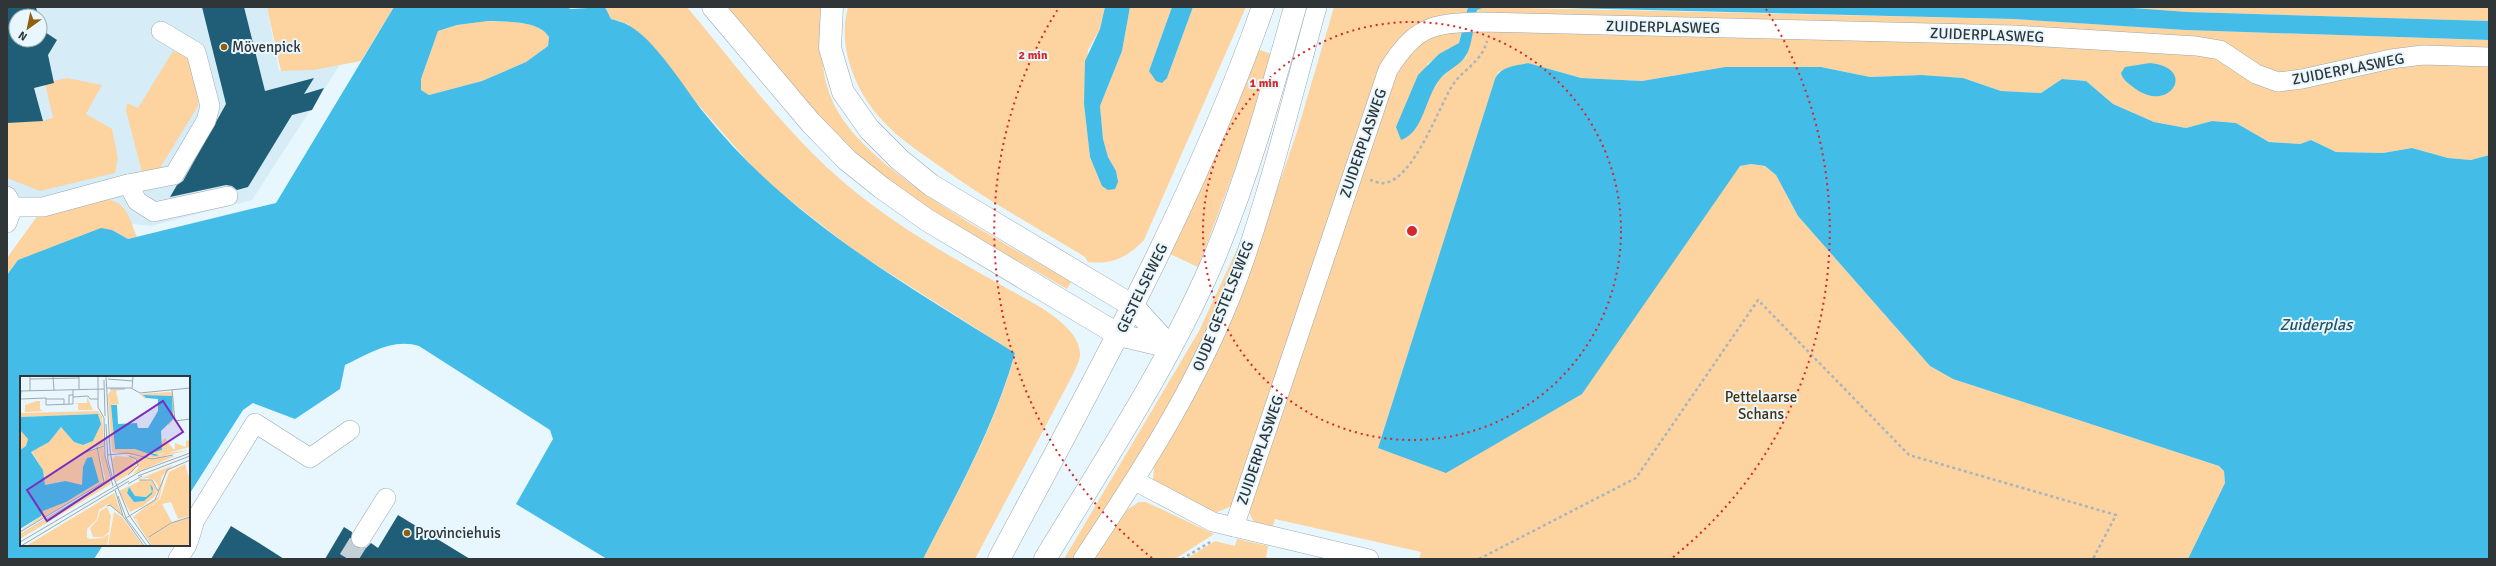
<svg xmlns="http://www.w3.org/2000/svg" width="2496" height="566" font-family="Signika,sans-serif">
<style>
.built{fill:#d6edf8;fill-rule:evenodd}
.green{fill:#fdd3a0}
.water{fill:#43bce8;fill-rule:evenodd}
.building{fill:#1f5e76}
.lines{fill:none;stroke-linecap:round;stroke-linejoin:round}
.minor-tunnel{stroke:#c3d0d6;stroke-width:19;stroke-dasharray:19 10;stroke-linecap:butt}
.minor-casing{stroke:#9aa8ae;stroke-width:20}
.major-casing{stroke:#9aa8ae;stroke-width:23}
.highway-casing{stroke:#9aa8ae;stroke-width:23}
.path{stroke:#a9b5bb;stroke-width:2.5;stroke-dasharray:3 3;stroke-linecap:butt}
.minor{stroke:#fff;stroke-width:19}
.major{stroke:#fff;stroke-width:22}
.highway{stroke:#fff;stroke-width:22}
.ring{fill:none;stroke:#d62828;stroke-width:2;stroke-dasharray:2 4}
.poi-dot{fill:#905e0c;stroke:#e8f7fe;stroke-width:1.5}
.labels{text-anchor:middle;stroke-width:4;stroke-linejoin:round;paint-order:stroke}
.street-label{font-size:15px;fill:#303538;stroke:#e8f7fe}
.poi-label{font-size:15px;fill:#303538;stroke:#e8f7fe;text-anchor:start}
.park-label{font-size:15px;fill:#49300c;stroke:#e8f7fe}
.water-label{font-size:16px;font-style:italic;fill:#225366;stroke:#e8f7fe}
.inset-road{fill:none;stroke:#9ea9af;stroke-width:1}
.view{fill:#7b2cbf;fill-opacity:0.15;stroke:#7b2cbf;stroke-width:2}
.inset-edge{fill:none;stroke:#303538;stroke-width:2}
.centre{fill:#d62828;stroke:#e8f7fe;stroke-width:2}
.ring-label{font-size:12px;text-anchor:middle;font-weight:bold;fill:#d62828;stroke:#e8f7fe;stroke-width:4;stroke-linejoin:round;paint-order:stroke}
</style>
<rect width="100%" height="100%" fill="#e8f7fe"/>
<path class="built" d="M7 7H267L279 71 343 60 252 200 151 226 20 210 7 231ZM16 16H40V40H16Z"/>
<g class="green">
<polygon points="267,7 394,7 361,61 314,70 281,71"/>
<path d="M605 7H687C744 75 799 151 871 204 925 245 987 276 1045 310 1059 320 1079 334 1080 353 1081 361 1073 373 1070 380L975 559H923C957 493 996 425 1015 353L856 252 763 179 628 24 611 19Z"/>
<path d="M725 7H824C821 38 819 70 832 100 862 171 1005 242 1071 282L1067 289C993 246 916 206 851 150 803 108 765 55 725 7Z"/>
<path d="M848 7H1105L1100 29 1088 50 1084 104 1090 157 1103 186 1116 171 1108 157 1103 139 1100 106 1122 51 1130 7H1172L1149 71 1167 78 1193 7H1246L1144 240C1128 257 1112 265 1088 262L1085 257C1034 226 983 198 935 163 916 150 896 136 881 119 855 90 837 46 848 7Z"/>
<polygon points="1334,7 1468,7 1466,15 1396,48 1232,506 1215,513 1153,481 1154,467 1183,417 1268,216 1297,132"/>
<polygon points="1485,7 2013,19 2185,30 2489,40 2489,52 2280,74 2259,68 2242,55 1476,15 1477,10"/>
<polygon points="2119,7 2489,7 2489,21 2188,12"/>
<path d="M488 21C506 22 539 20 549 37L548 46 526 62 482 81 429 95 420 90 421 79 438 31 457 25Z"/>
<path d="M1472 29 2012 41 2219 56 2253 78 2392 64 2489 62V155L2471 160 2448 158 2412 148 2383 153 2336 152 2311 140 2300 144 2269 142 2236 123 2212 121 2186 128 2154 122 2113 104 2086 81 2062 79 2041 93 2001 91 1963 78 1922 75 1870 77 1821 67H1725L1642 81 1581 78 1528 63 1498 72 1378 448 1740 166 1751 164 1765 166 1776 175 1798 216 1930 366 1953 379 2219 466 2224 471 2225 483 2188 559H1419L1421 552 1275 519 1272 530C1260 527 1253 524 1249 512L1364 163 1403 55 1442 31 1462 30 1459 43 1427 64 1432 92 1440 78 1466 57Z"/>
<polygon points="1258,49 1271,54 1244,145 1198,267 1170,254 1221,144"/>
<polygon points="173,51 185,56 192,62 199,79 198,106 160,168 142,172 126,111 127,103 138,108"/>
<polygon points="67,78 102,85 86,114 112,129 118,158 115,173 40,191 7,178 7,121 42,121 53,118 45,83"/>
<path d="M103 198C128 203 128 215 137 237L128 239 112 230 18 260 7 275V258L38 215Z"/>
<polygon points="1250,221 1204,344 1078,559 1064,559 1199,331"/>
<polygon points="1139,502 1146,502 1214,534 1175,559 1092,559 1128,509"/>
<polygon points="1237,539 1268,546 1266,557 1272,559 1186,559 1215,541 1235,546"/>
</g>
<g class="water">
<path d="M394 7H566L571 9 605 7 611 19C617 21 623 22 628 25 656 40 684 88 705 114 788 218 903 283 1015 353 995 425 957 493 923 559H607L516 504 553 439 550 430 419 346C392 338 369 354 345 365L340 389 295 419 253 403 243 410 190 493 189 377H21V545H103L94 559H7V275L18 260 101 228 112 230 128 239 276 203ZM488 21C506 22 539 20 549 37L548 46 526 62 482 81 429 95 421 90V79L438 31 457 25Z"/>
<polygon points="1105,7 1130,7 1122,51 1100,106 1103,139 1108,157 1116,171 1118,182 1115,189 1108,190 1102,186 1090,157 1084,104 1085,61 1100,29"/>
<polygon points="1172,7 1193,7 1167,78 1162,83 1156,81 1149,71"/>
<path d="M1468 7H1485L1477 10C1473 24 1473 46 1465 57 1459 66 1447 70 1440 79 1425 97 1424 132 1401 140L1396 127 1418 75 1439 54 1459 43Z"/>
<polygon points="1519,7 2119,7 2188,12 2489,21 2489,40 2185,30 2013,19"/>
<path d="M1528 63 1581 78 1642 81 1725 67H1821L1870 77 1922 75 1963 78 2001 91 2041 93 2062 79 2086 81 2113 104 2154 122 2186 128 2212 121 2236 123 2269 142 2300 144 2311 140 2336 152 2383 153 2412 148 2448 158 2471 160 2489 155V559H2188L2225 483 2224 471 2219 466 1953 379 1930 366 1798 216 1776 175 1765 166 1751 164 1740 166 1582 394 1446 473 1378 448 1495 79C1501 66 1515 66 1528 63Z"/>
<path d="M2150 63C2199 68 2169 116 2133 87 2128 83 2123 80 2121 73L2125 67Z"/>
</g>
<g class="building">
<polygon points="7,7 36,7 38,16 16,16 16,40 40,40 40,23 42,30 57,40 48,55 54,83 34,88 43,121 7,123"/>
<polygon points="202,7 244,7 265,91 314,78 304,94 324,88 312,110 292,115 248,187 237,190 232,186 226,185 170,197 177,185 183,181 226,104"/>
<polygon points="398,515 470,559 325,559 344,527 352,532 351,543 356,547 366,548 371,543 378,548"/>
<polygon points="231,526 259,543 284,559 211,559"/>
</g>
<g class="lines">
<polyline class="minor-tunnel" points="348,559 361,538"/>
<defs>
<g id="minor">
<polyline points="128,184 137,201 154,212 228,196"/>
<polyline points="7,196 13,207 7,223"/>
<polyline points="13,207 43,207 128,184 174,175 206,121 210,106 196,52 161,31"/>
<polyline points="1135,481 1213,522 1369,559"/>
<path d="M1234 527 1388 70C1415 27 1431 23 1480 22L2013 35 2196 46 2220 50 2256 74 2278 82 2302 79 2391 59 2423 55 2489 57"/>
<polyline points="361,538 386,498"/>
<polyline points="189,540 195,520 255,423 310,458 350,430"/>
<polyline points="178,559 187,545"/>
<path d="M1083 559C1142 470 1201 379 1238 278 1270 190 1292 97 1317 7"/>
</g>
<g id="major">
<path d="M999 559C1095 379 1195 200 1263 7"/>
<path d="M1045 559C1103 463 1167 367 1212 263 1247 180 1271 94 1295 7"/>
</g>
<g id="highway">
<polyline points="713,7 811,123 847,160 882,188 927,220 1119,335 1170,347"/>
<polyline points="832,7 830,48 843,92 869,129 900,160 931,185 1133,306 1170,347"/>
</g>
</defs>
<use href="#minor" class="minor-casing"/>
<use href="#major" class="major-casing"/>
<use href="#highway" class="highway-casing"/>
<g class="path">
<path d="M1370 180C1374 181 1381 184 1385 183 1414 178 1438 109 1452 86 1464 68 1481 63 1487 41"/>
<polyline points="1182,559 1212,541"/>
<polyline points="1479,559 1636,478 1758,300 1909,455 2116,515 2093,559"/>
</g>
<use href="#minor" class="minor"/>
<use href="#major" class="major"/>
<use href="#highway" class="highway"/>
</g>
<g class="ring">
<circle cx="1412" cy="231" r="209"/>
<path d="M1152 558A418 418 0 0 1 1058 9M1766 9A418 418 0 0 1 1672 558"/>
</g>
<g class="poi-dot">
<circle cx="224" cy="47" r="4"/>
<circle cx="407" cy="533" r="4"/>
</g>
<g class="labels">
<g class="street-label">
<text transform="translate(1663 27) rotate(1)" y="5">ZUIDERPLASWEG</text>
<text transform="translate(1987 35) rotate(2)" y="5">ZUIDERPLASWEG</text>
<text transform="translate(2348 69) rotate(-11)" y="5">ZUIDERPLASWEG</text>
<text transform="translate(1363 143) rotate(-71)" y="5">ZUIDERPLASWEG</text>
<text transform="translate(1142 288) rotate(-64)" y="5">GESTELSEWEG</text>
<text transform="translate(1223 306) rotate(-68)" y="5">OUDE GESTELSEWEG</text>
<text transform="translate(1260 450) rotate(-71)" y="5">ZUIDERPLASWEG</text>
</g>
<g class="poi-label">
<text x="232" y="52">Mövenpick</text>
<text x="415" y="538">Provinciehuis</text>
</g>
<g class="park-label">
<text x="1761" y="402">Pettelaarse<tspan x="1761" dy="17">Schans</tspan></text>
</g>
<g class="water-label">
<text x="2316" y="330">Zuiderplas</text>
</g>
</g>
<g transform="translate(20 376)">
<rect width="170" height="170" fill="#e8f7fe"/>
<path d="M91 14H97L98 15H96L99 28 91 29 95 73H115L132 79 170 74 135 82 92 76 88 19ZM149 16 153 17 154 43 149 49 147 48 153 43 152 20 124 19 125 23 120 18ZM67 21 73 34H58V28L55 27H67ZM17 25H20V33L23 35 5 36V29ZM78 35 82 40 84 69 65 74 66 76 77 73 84 104 82 106 81 99 82 107 0 155 21 140 23 135 46 126 77 107 61 110 45 105 25 109 23 94 11 75 29 66 41 51 54 66 63 69 73 65 81 47 78 38 0 41V37ZM0 54 8 63 6 70 0 74ZM145 62 153 73H155V67L166 71V65L170 64V71L139 79 132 77 141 74V66ZM83 71 91 108 0 163V158L83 109 85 102 78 72ZM104 78 126 82 155 80 113 98 118 92 117 83ZM95 80 111 81 117 87 114 95 96 106 92 84ZM170 85 154 91 148 95 144 103 139 123 115 143 119 148 116 142 140 123 149 96 165 88 170 105V140L158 143 151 126 142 128 152 146 129 161 154 146 170 141V167L166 170H132L113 141 138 121 143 103 147 95 157 89ZM153 89 142 100 138 119V110L134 104 127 102 119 103ZM122 104 132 105 137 114 135 120 123 130 110 136 99 115ZM130 108 133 112 131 119 114 126 107 117 109 111 115 120 126 121 132 116ZM94 117 102 139 88 128 79 134 77 143 67 153V162L70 163 82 162 89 158 87 170H6ZM87 131 91 140 89 156 83 161H73L70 152 78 143 80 135ZM94 136 102 141 123 170H88Z" fill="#fdd3a0" fill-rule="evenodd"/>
<path d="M123 19 152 20 153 43 141 55 142 74 131 77 139 79 170 72 135 80 115 73H95L91 29H97L98 48 117 47 118 52H128L138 35V23L126 22ZM78 38 81 48 73 65 63 69 54 66 41 51 29 66 11 76 23 94 25 109 45 105 62 109 63 91 67 82 72 81 79 106 46 126 23 135 21 140 0 153V74L6 70 8 63 0 54V41ZM82 98V110L0 158 82 109ZM130 108 133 112 132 118 124 125 114 126 107 117 109 111 115 120 126 121 132 116Z" fill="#43bce8"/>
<path class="inset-road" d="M10 0V15M33 0 34 14M59 0V14M78 0V31L84 42 85 80 93 110M86 0 90 74 95 105 109 139 131 170M10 3 59 2M88 3 113 5M84 4 85 40M87 12H111L120 17M112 12 113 0M90 13H105M152 14 155 45 170 43M0 15 84 13M120 17 170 12M53 21 68 20 70 23H78M1 23 26 22V29L53 28V14M26 23H44V28M49 28V19H53M0 30 1 15M86 48 88 85 93 104M63 77 84 70M87 79 108 77 132 83 153 79M108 99 118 89 116 83 109 80M118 100 170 80M119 104H132L138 115M108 108 122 100M95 114 103 140 124 170M98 120 106 142 127 170M87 130 90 129 103 140M106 142 135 124 147 94 170 84M0 156 84 106 77 71M129 161 151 147 170 141M0 166 121 95 170 77M1 170 109 105"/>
<path class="view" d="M143 25 163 56 27 145 7 114Z"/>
<rect width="170" height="170" class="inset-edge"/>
</g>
<circle cx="1412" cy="231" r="6" class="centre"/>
<g class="ring-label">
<text x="1033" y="59">2 min</text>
<text x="1264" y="87">1 min</text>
</g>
<rect width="2496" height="566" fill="none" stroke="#303538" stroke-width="16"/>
<g transform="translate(28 28) rotate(213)"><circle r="19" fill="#e8f7fe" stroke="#9ea9af"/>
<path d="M0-3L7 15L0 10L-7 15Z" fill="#905e0c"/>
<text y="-6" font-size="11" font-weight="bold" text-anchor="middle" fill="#303538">N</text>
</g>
</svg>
